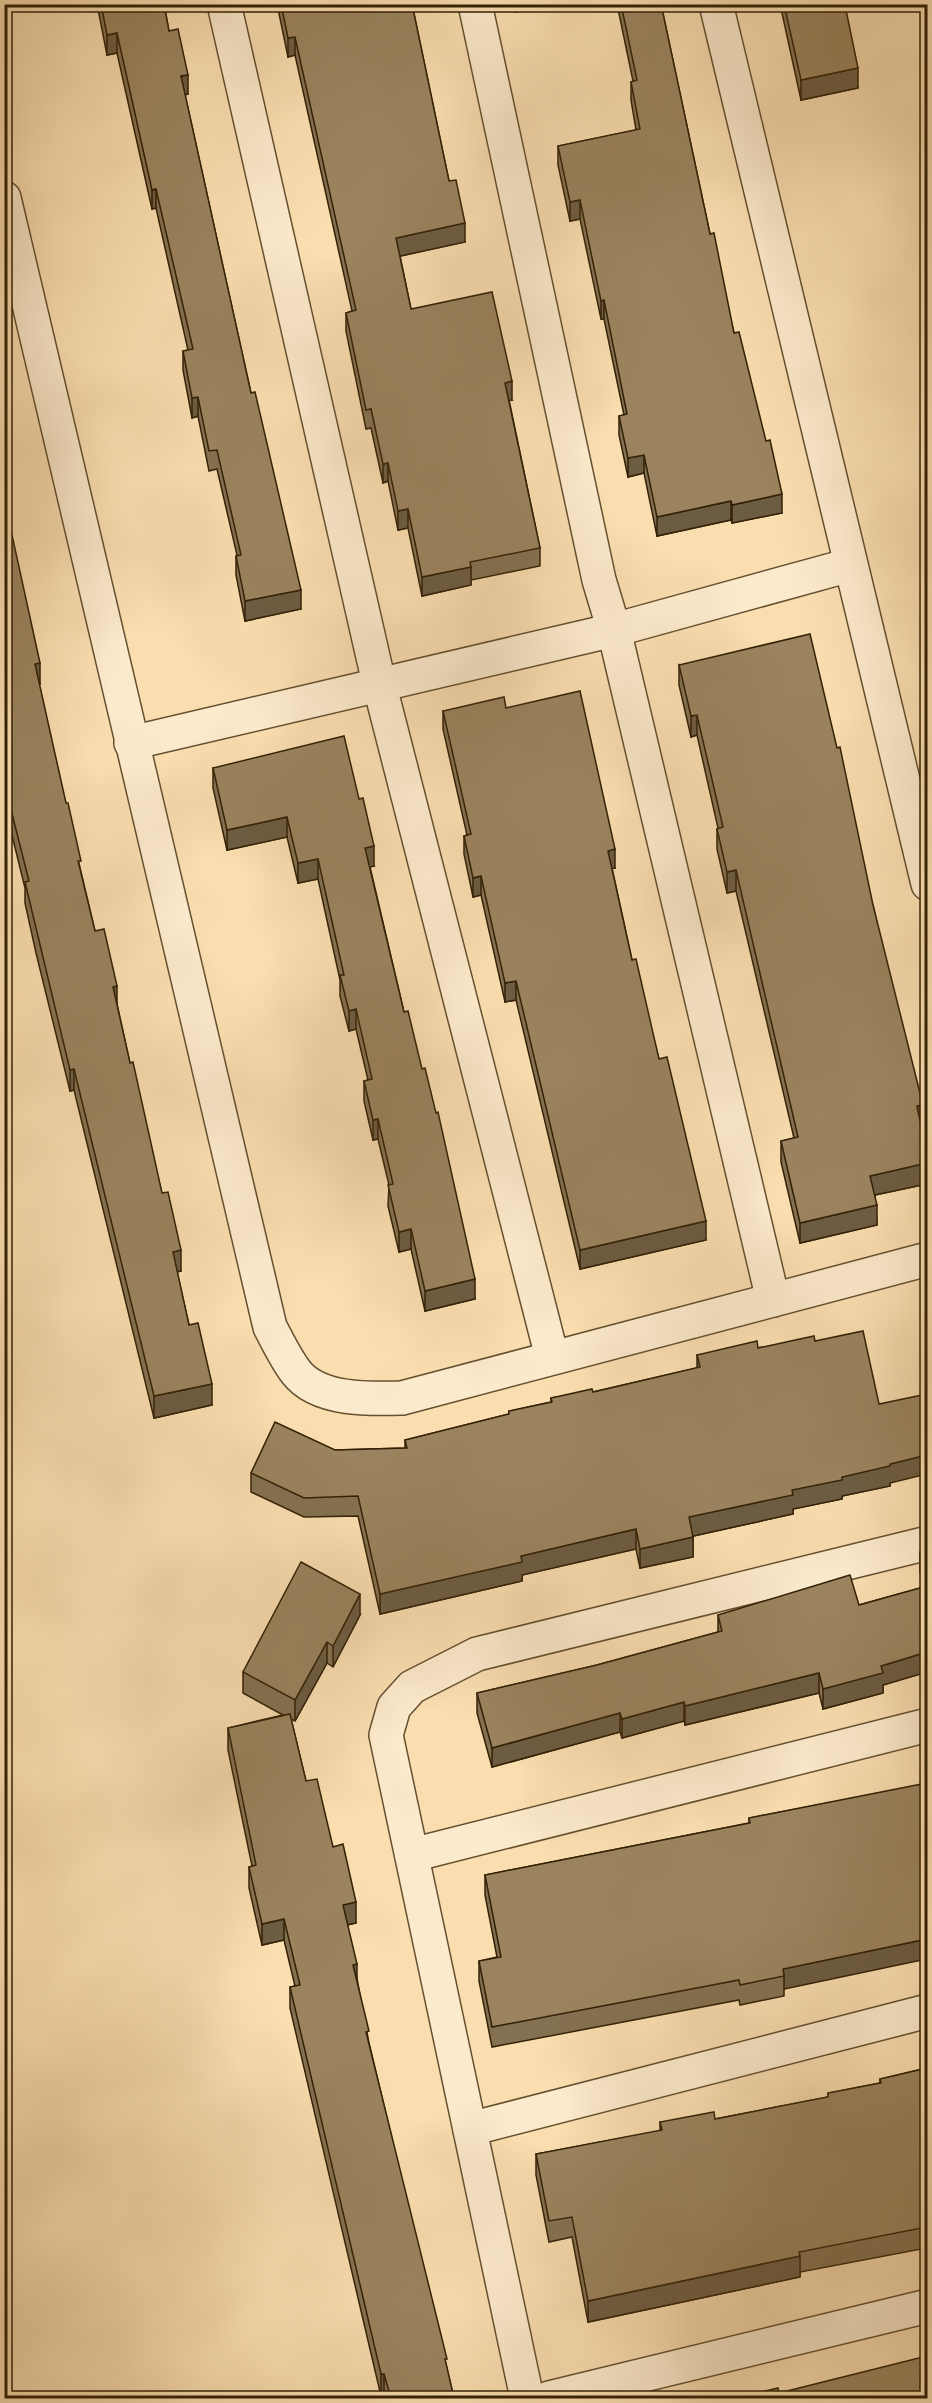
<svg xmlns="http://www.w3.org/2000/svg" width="932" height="2403" font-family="'Sorts Mill Goudy',serif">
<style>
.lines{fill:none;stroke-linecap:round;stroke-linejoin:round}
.street-casing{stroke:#655030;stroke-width:36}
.street{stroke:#fceacc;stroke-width:33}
.wall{fill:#847151;stroke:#332106;stroke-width:1.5}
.shaded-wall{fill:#6c5c42;stroke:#332106;stroke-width:1.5}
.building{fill:#9a835e;stroke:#332106;stroke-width:1.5}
</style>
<rect width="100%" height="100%" fill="#fadeb0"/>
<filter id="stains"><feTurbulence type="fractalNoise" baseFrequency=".00333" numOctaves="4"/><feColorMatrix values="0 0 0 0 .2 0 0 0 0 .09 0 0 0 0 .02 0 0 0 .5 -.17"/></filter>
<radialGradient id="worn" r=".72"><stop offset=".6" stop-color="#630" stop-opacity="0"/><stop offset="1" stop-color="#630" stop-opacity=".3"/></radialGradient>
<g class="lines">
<defs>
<g id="street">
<polyline points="224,4 379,683 552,1357"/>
<polyline points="475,4 599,580 614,630 773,1300"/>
<polyline points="716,4 928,884"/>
<path d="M4 198 270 1327C278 1342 286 1359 296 1372 318 1401 371 1399 402 1398L928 1259"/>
<polyline points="131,743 614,630 850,565"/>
<polyline points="412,1855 928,1725"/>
<polyline points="470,2129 928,2011"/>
<polyline points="527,2398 386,1735 394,1707 412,1687 477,1654 928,1543"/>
<polyline points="549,2398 928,2306"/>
</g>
</defs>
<use href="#street" class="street-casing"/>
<use href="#street" class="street"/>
</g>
<g class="wall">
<polygon points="97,4 164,4 169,31 188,94 185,95 251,393 301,609 245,621 236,575 236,556 237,555 217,469 209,471 198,416 192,418 183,370 183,351 188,350 156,208 152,209 117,53 107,55"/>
<polygon points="277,4 412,4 449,181 465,242 400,256 411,309 512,400 509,400 540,548 540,566 471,580 471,585 422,596 408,528 398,530 388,481 383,483 371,428 366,429 346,331 346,313 352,311 295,55 288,57"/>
<polygon points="617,4 661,4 710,234 734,333 782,513 732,523 731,520 657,536 644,473 628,477 619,435 619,416 624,415 604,319 601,319 580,219 570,221 558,165 558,146 636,130 631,100 631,82 633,81"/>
<polygon points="780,4 836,4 858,88 801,100"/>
<polygon points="4,530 40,684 39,685 81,872 95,931 117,1004 130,1063 181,1271 177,1272 189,1325 212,1405 154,1418 74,1090 70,1091 36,953 25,903 25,888 4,803"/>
<polygon points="679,665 873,905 923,1126 921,1126 927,1184 875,1195 877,1225 800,1243 781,1162 781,1141 794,1138 736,891 727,893 717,849 717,829 718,828 697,735 691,737 679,685"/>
<polygon points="506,708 615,868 612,868 632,960 659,1059 706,1240 580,1269 516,1000 505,1002 481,895 473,897 464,854 464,836 467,835 443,729 443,711"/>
<polygon points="213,768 374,866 370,867 404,1012 475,1299 425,1311 411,1249 399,1252 388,1206 389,1185 378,1139 373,1140 364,1101 364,1081 368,1080 356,1029 349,1031 340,996 340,980 318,879 298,883 287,837 227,850 213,788"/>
<polygon points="815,1341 890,1483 890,1486 842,1496 842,1499 793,1509 793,1514 693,1536 693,1557 640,1568 636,1549 522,1575 522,1581 380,1614 358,1516 304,1517 251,1492 251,1473 335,1450 405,1448 405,1440 509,1414 509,1411 551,1402 551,1398 593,1392 697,1368 697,1355"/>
<polygon points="927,1550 927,1672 883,1685 883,1693 823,1709 819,1693 685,1725 684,1721 622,1738 620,1732 492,1767 477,1713 477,1693 597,1665 718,1632 718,1615 859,1605 924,1587 920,1572 920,1552"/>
<polygon points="360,1615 333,1667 327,1663 295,1721 291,1719 306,1781 333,1847 356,1923 347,1925 369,2043 454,2398 385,2398 384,2395 381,2396 290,2008 290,1987 295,1986 284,1940 262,1945 249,1888 249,1867 252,1866 228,1750 228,1728 283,1715 243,1693 243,1672"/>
<polygon points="916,1786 784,1989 784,1996 740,2005 739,2000 492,2047 479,1981 479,1961 497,1957 485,1895 485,1875 749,1823 749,1818"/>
<polygon points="927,2068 927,2248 800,2272 800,2277 588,2322 572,2237 549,2242 536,2175 536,2154 660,2131 660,2122 715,2119 828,2097 828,2093 880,2083 880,2079"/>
</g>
<g class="shaded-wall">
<polygon points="515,4 554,4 515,12"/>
<polygon points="117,33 117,53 107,55 107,35"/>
<polygon points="295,37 295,55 288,57 288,38"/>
<polygon points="858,68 858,88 801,100 801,80"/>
<polygon points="188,75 188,94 181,96 181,76"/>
<polygon points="156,189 156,208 152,209 152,190"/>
<polygon points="580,200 580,219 570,221 570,202"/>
<polygon points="465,223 465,242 396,257 396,238"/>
<polygon points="604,300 604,319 601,319 601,301"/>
<polygon points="512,381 512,400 505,401 505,383"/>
<polygon points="198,397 198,416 192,418 192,398"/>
<polygon points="644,455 644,473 628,477 628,458"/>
<polygon points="388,463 388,481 383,483 383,464"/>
<polygon points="782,494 782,513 732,523 732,505"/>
<polygon points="731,501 731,520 657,536 657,517"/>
<polygon points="408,509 408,528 398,530 398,511"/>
<polygon points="471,567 471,585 422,596 422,577"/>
<polygon points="301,590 301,609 245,621 245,601"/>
<polygon points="40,663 40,684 35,686 35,664"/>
<polygon points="697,715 697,735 691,737 691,716"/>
<polygon points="287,817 287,837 227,850 227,830"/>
<polygon points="374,846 374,866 365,868 365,848"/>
<polygon points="615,849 615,868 608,869 608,851"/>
<polygon points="318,859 318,879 298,883 298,863"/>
<polygon points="736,870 736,891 727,893 727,872"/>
<polygon points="481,876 481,895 473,897 473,878"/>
<polygon points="516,981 516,1000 505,1002 505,983"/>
<polygon points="117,986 117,1007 113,987"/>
<polygon points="356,1009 356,1029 349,1031 349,1011"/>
<polygon points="74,1069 74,1090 70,1091 70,1070"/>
<polygon points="923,1105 923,1126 917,1127 917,1106"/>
<polygon points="378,1119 378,1139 373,1140 373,1120"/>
<polygon points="927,1163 927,1184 870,1196 870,1176"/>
<polygon points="877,1205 877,1225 800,1243 800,1223"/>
<polygon points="706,1221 706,1240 580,1269 580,1250"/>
<polygon points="411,1229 411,1249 399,1252 399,1232"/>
<polygon points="181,1250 181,1271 173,1273 173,1252"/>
<polygon points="475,1279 475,1299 425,1311 425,1291"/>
<polygon points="212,1384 212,1405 154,1418 154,1396"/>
<polygon points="927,1455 927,1474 890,1483 890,1486 842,1496 842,1499 793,1509 793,1514 689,1537 689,1517 890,1464"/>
<polygon points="636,1529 636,1549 522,1575 522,1581 380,1614 380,1594 521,1556"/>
<polygon points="693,1537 693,1557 640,1568 640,1549"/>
<polygon points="360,1594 360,1615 333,1667 333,1646"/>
<polygon points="327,1642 327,1663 295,1721 295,1700"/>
<polygon points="927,1652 927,1672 883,1685 883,1693 823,1709 823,1689 881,1666"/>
<polygon points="819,1673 819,1693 685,1725 685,1706"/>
<polygon points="684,1702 684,1721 622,1738 622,1719"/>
<polygon points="620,1713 620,1732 492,1767 492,1748"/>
<polygon points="356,1902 356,1923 343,1926 343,1905"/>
<polygon points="284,1919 284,1940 262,1945 262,1924"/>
<polygon points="927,1939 927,1959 784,1989 784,1976 783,1969"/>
<polygon points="357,1964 357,1985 353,1965"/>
<polygon points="800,2256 800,2277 588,2322 588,2301"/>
<polygon points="381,2374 384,2374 384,2395 381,2396"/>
</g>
<g class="building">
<polygon points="101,4 164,4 169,31 178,29 188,75 181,76 251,393 255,392 301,590 245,601 236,556 241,555 217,450 209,451 198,397 192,398 183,351 193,349 156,189 152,190 117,33 107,35"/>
<polygon points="281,4 412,4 449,181 456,180 465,223 396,238 411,309 492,292 512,381 505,383 540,548 470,562 471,567 422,577 408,509 398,511 388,463 383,464 371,409 366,410 346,313 356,310 295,37 288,38"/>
<polygon points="621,4 661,4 710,234 714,233 734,333 739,332 766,441 770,440 782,494 732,505 731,501 657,517 644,455 628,458 619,416 627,414 604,300 601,301 580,200 570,202 558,146 640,129 631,82 637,80"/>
<polygon points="784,4 836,4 837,12 846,10 858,68 801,80"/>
<polygon points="4,530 6,537 12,535 40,663 35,664 66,803 68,803 81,861 78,861 95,931 104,929 117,986 113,987 130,1063 133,1062 162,1193 168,1192 181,1250 173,1252 189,1325 198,1323 212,1384 154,1396 74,1069 70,1070 25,882 29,881 4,782"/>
<polygon points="810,634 837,748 840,747 873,905 923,1105 917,1106 927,1154 927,1163 870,1176 877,1205 800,1223 781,1141 798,1137 736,870 727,872 717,829 723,827 697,715 691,716 679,665"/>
<polygon points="580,691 615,849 608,851 632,960 636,959 659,1059 667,1057 706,1221 580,1250 516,981 505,983 481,876 473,878 464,836 471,834 443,711 504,697 506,708"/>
<polygon points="344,736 359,799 363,798 374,846 365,848 404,1012 408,1011 422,1069 425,1068 436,1113 438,1112 475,1279 425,1291 411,1229 399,1232 388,1185 393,1184 378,1119 373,1120 364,1081 372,1079 356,1009 349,1011 340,975 344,975 318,859 298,863 287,817 227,830 213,768"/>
<polygon points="863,1331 879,1404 927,1394 927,1455 890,1464 890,1466 842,1477 842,1480 792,1490 793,1495 689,1517 693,1537 640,1549 636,1529 521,1556 522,1562 380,1594 358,1496 304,1498 251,1473 275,1422 335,1450 407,1448 405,1440 509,1414 509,1411 552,1402 551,1398 592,1389 593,1392 700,1367 697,1355 757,1341 758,1348 814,1336 815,1341"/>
<polygon points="927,1550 927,1582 920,1552"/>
<polygon points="301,1562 360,1594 333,1646 327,1642 295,1700 243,1672"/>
<polygon points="850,1575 859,1605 927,1586 927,1652 881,1666 883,1673 823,1689 819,1673 685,1706 684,1702 622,1719 620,1713 492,1748 477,1693 597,1665 722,1631 718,1615"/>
<polygon points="290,1714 306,1781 317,1779 333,1847 343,1844 356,1902 343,1905 357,1964 353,1965 369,2031 366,2032 447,2359 445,2359 454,2398 391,2398 384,2374 381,2374 290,1987 300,1985 284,1919 262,1924 249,1867 256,1865 228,1728"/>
<polygon points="927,1783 927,1939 783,1969 784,1976 740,1985 739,1980 492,2027 479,1961 501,1957 485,1875 750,1823 749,1818"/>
<polygon points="927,2068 927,2227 799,2252 800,2256 588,2301 572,2217 549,2221 536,2154 662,2130 660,2122 714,2112 715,2119 828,2097 828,2093 881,2083 880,2079"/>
<polygon points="927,2356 927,2398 735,2398 778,2388 779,2393"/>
</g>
<rect width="932" height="2403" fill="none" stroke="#fadeb0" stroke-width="24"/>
<rect x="6" y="6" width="920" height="2391" fill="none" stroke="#332106" stroke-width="3"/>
<rect x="12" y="12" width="908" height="2379" fill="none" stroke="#332106" stroke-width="1.5"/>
<rect width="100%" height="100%" filter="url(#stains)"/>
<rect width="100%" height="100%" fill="url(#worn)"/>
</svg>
